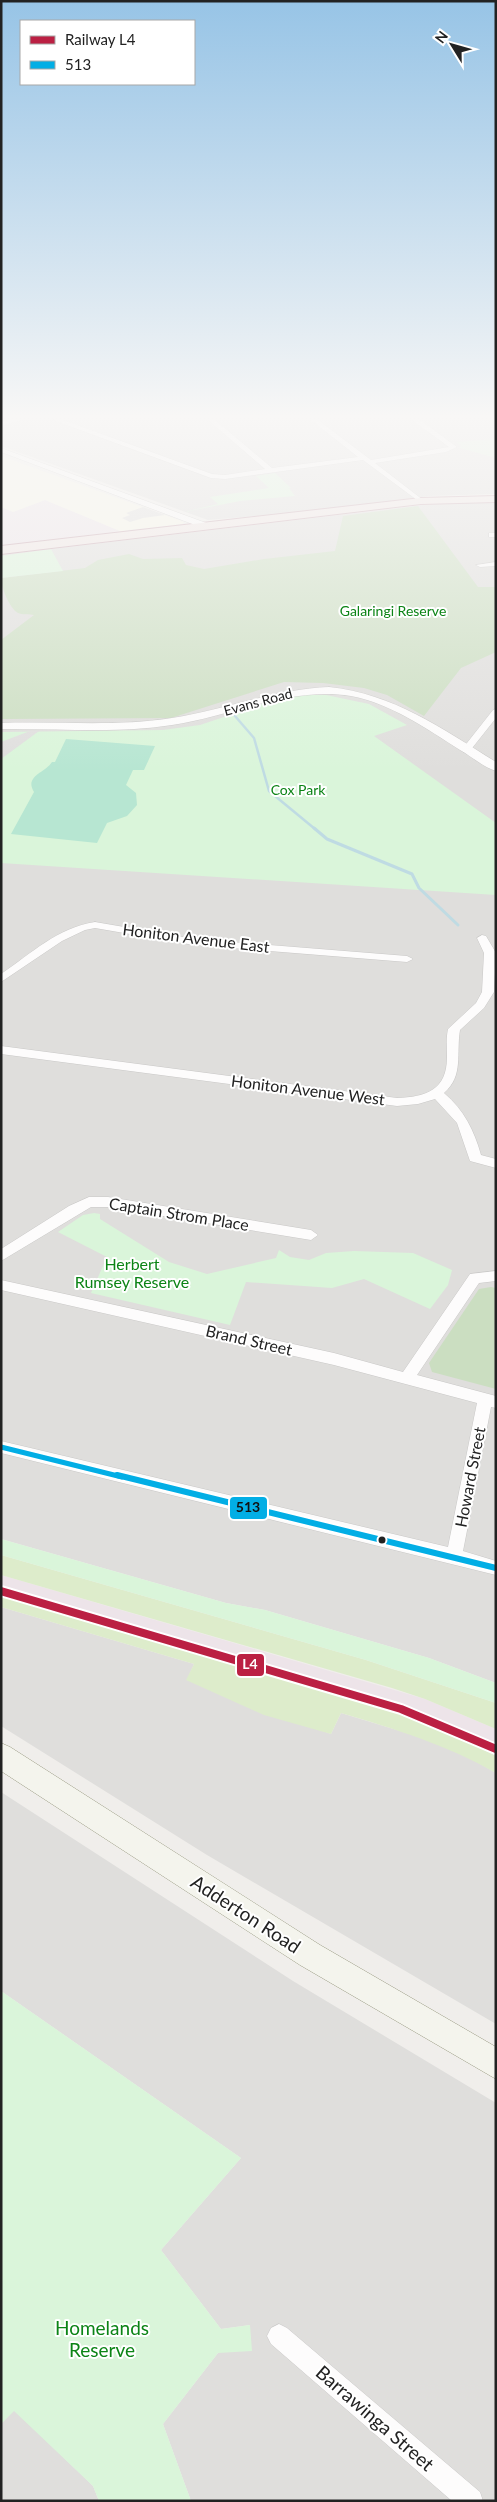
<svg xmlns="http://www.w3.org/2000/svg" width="497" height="2502" font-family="Lato,sans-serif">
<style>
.residential{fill:#dfdedc}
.industrial{fill:#ede4e9}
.education{fill:#f8f7e8}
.grass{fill:#ddeccb}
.forest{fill:#cbdec1}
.park{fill:#daf5da}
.pitch{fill:#b7e6d2}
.parking{fill:#e0dfde}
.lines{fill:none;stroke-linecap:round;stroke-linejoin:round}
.stream-far1{stroke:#bfdbe3;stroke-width:2.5}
.stream{stroke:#bfdbe3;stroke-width:3}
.minor-casing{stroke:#c9c8c7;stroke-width:1}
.tertiary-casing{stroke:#c9c8c7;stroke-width:1}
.secondary-casing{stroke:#999a82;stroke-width:1}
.trunk-casing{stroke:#c5a2ac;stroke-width:2}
.minor{fill:#fdfcfc;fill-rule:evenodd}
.tertiary{fill:#fdfcfc;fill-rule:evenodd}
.secondary{fill:#f4f4ed;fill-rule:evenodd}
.trunk{fill:#f0e6e4;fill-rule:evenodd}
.bus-1-far1-casing{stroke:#fff;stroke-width:9}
.bus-1-casing{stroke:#fff;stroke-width:10}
.bus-1-far1{stroke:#02aee5;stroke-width:5}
.bus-1{stroke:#02aee5;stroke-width:6}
.rail-1-casing{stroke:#fff;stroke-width:12}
.rail-1{stroke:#bb2043;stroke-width:8}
.bus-dot{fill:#222;stroke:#fff;stroke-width:2}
.labels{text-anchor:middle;stroke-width:4;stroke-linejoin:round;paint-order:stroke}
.far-park-label{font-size:14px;fill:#0c8416;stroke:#fff}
.far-street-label{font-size:14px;fill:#222;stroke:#fff}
.street-label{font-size:16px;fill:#222;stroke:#fff}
.park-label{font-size:16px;fill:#0c8416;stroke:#fff}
.near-street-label{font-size:19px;fill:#222;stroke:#fff}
.near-park-label{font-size:19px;fill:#0c8416;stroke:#fff}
.line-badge{stroke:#fff;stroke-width:2}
.badge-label{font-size:14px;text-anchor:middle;font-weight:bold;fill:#fff}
.pale-badge-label{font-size:14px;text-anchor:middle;font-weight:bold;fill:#111}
</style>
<rect width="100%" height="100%" fill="#f0eeeb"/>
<g class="residential">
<polygon points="1,420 496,420 496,494 429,496 319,511 208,520 1,446"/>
<polygon points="448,502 496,503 496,1683 429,1658 265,1610 226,1603 1,1539 1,555"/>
<polygon points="1,1607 194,1664 187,1680 331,1734 341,1713 420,1737 465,1755 496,1773 496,2024 207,1855 1,1726"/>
<polygon points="1,1792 293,1981 496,2103 496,2501 191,2501 163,2424 218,2353 250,2325 221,2329 161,2250 241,2158 1,1991"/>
<polygon points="14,2410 93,2486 99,2501 1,2501 1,2424"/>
</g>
<g class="industrial">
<polygon points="45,500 120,531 1,546 1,507 13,512"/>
<polygon points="1,1575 425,1699 496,1729 496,1756 444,1730 392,1711 1,1596"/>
</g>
<polygon class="education" points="1,456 184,522 182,524 120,531 45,500 13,512 1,507"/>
<g class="grass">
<polygon points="1,1555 366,1660 496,1703 496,1729 425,1699 392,1688 1,1575"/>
<path d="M1 1596 392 1711 444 1730 496 1756V1773C447 1745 395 1729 341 1713L331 1734 264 1715 186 1680 194 1664 1 1607Z"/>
</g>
<g class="forest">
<path d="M418 506 478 587H496V652L461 668 424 716 387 695 364 688 323 683 284 682 171 718 1 719V640L34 615C30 614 22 615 18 613 9 608 1 586 1 578L85 568 98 560 129 554 143 559 182 558 186 565 204 569 264 559 335 551 343 516Z"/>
<polygon points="491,1287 496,1288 496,1389 432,1372 429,1363 479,1289"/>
</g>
<g class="park">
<polygon points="496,439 496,458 460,448 461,446 457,442"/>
<polygon points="275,473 291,488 289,488 295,496 240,501 184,512 218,504 210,497 269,488 256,476"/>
<polygon points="51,549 63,571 1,578 1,556"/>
<polygon points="303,695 326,695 369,704 407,725 374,736 496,823 496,895 1,863 1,732 163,730 200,725 275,700"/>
<polygon points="94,1213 100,1214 100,1219 169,1262 207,1274 276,1258 279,1250 290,1257 309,1260 326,1253 354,1251 413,1253 452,1270 448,1285 430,1309 364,1279 332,1288 246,1282 230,1325 91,1293 107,1257 58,1232 83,1215"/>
<polygon points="1,1539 226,1603 265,1610 429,1658 496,1683 496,1703 366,1660 1,1555"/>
<polygon points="1,1991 241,2158 161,2250 221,2329 250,2325 252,2351 218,2353 163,2424 191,2501 99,2501 93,2486 14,2411 1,2424"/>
</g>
<path class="pitch" d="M66 739 155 746 144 770H133L126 785 136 793 137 805 127 816 107 823 97 843 11 834 34 792C24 776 45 773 52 762H55Z"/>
<g class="parking">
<polygon points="143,507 165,515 143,518 130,522 122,518 130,515 126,513"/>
<polygon points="30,731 39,731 1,759 1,742"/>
</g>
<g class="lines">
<polyline class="stream-far1" points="235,716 254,738 269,791 315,829"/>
<polyline class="stream" points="314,828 327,839 412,874 419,888 458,925"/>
<defs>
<g id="minor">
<polygon points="9,420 21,420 1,426 1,422"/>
<polygon points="53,420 63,420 212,474 225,475 265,469 208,420 215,420 272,468 358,457 311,420 318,420 371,460 449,447 412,420 420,420 457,447 446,452 375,463 423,500 421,503 363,460 225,479 211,478"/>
<polygon points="1,448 209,524 210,526 203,528 1,452"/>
<rect x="489" y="533" width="7" height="4"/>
<polygon points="496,562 496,566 480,567 476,565"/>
<polygon points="496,709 496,718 469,752 463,752 463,748 493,710"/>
<path d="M95 922 194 939 407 956 413 959 407 962 194 945 95 928 85 930 62 941 1 982V974C32 953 57 928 95 922Z"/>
<path d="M482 935 486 936 496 953 494 992 484 1008 460 1030C456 1053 464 1076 444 1093 464 1110 474 1130 481 1155L496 1159V1168L470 1161 457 1123 435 1099 418 1104 397 1106 1 1054V1046L397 1098C426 1097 447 1090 447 1057 447 1047 446 1038 448 1029L476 1003 482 992 484 953 477 938Z"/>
<polygon points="89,1197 108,1197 311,1230 318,1235 311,1240 108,1207 91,1207 1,1261 1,1249 69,1206"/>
<polygon points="496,1271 496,1281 479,1283 417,1375 496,1396 496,1408 491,1407 463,1551 496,1561 496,1575 1,1453 1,1441 448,1547 477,1403 334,1365 1,1290 1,1280 334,1353 403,1372 470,1274"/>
<polygon points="279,2324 287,2328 480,2492 483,2501 452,2501 271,2344 267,2336 271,2328"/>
</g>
<path id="tertiary" d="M329 687C394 694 441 728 496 762V771C483 767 471 756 460 750 427 729 390 703 351 696 290 686 232 716 172 725 116 734 58 728 1 729V723C58 721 116 727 172 718 225 710 275 689 329 687Z"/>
<polygon id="secondary" points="1,1743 10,1747 320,1945 496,2047 496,2079 300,1965 1,1771"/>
<polygon id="trunk" points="496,496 496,502 421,504 1,554 1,546 421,498"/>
</defs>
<use href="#minor" class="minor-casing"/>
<use href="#tertiary" class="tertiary-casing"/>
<use href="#secondary" class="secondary-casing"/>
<use href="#trunk" class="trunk-casing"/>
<use href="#minor" class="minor"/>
<use href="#tertiary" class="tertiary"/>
<use href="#secondary" class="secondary"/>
<use href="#trunk" class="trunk"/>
<defs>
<polyline id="bus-1-far1" points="1,1447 122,1477"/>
<polyline id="bus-1" points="117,1475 496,1568"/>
</defs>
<use href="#bus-1-far1" class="bus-1-far1-casing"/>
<use href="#bus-1" class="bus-1-casing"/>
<use href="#bus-1-far1" class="bus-1-far1"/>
<use href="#bus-1" class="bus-1"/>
<defs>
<polyline id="rail-1" points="1,1591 401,1709 496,1749"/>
</defs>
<use href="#rail-1" class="rail-1-casing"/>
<use href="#rail-1" class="rail-1"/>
</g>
<linearGradient id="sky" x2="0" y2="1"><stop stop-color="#97c4e6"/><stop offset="0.54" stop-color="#f8f7f6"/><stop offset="1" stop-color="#f8f7f6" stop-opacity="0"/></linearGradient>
<rect width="497" height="771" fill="url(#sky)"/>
<circle class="bus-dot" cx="382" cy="1540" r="4.5"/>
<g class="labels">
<g class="far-park-label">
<text x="393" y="616">Galaringi Reserve</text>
<text x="298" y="795">Cox Park</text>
</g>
<g class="far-street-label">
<text transform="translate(258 702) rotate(-15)" y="5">Evans Road</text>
</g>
<g class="street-label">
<text transform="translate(196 938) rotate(7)" y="6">Honiton Avenue East</text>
<text transform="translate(308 1090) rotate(7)" y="6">Honiton Avenue West</text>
<text transform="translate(179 1214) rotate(9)" y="6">Captain Strom Place</text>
<text transform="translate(249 1340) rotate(13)" y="6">Brand Street</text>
<text transform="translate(470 1477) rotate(-79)" y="6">Howard Street</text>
</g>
<g class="park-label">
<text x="132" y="1270">Herbert<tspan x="132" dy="18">Rumsey Reserve</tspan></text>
</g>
<g class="near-street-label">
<text transform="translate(246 1914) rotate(33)" y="7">Adderton Road</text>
<text transform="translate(375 2418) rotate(41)" y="7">Barrawinga Street</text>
</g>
<g class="near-park-label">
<text x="102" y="2335">Homelands<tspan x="102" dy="22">Reserve</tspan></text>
</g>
</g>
<g class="line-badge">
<rect x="229" y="1496" width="39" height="24" rx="5" fill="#02aee5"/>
<rect x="236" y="1653" width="29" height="24" rx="5" fill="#bb2043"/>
</g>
<g class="badge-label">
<text x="250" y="1669">L4</text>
</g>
<g class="pale-badge-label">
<text x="248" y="1512">513</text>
</g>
<rect width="497" height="2502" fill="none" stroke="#222222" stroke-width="5"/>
<rect x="20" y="20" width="175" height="65" fill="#ffffff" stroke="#a7a7a7"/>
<rect x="30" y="36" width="25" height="8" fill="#bb2043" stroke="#a7a7a7"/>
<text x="65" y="45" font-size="15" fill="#222222">Railway L4</text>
<rect x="30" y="61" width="25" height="8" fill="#02aee5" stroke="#a7a7a7"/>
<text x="65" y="70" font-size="15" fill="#222222">513</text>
<g transform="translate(452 45) rotate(307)" stroke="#ffffff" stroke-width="4" paint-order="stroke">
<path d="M0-4L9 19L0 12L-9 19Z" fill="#222222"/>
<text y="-8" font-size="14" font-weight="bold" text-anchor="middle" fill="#222222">N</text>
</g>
</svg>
